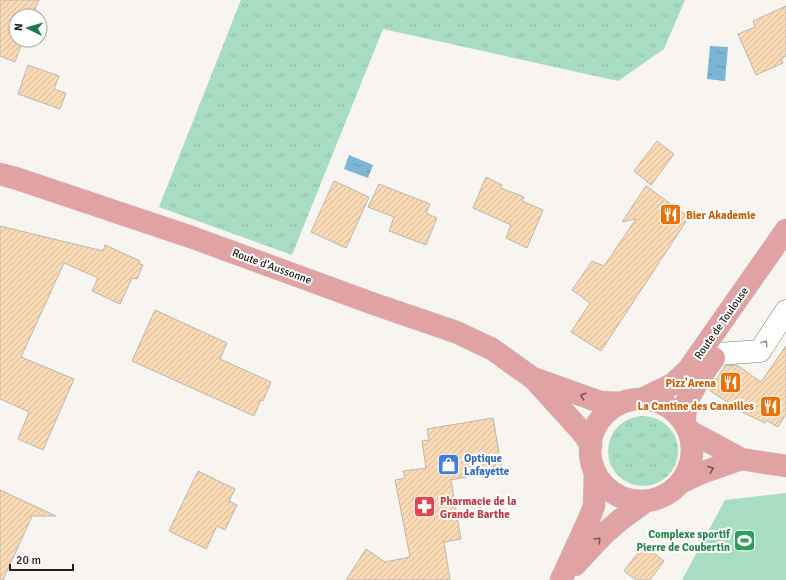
<svg xmlns="http://www.w3.org/2000/svg" width="786" height="580" font-family="Signika,sans-serif">
<style>
.grass{fill:url(#grass-tufts)}
.pitch{fill:#a8ddc3}
.water{fill:url(#water-ripples)}
.building{fill:url(#building-hatch);stroke:#bbb7b2}
.lines{fill:none;stroke-linecap:round;stroke-linejoin:round}
.minor-casing{stroke:#7f7b77;stroke-width:23}
.major-casing{stroke:#d3d2d2;stroke-width:23}
.minor{stroke:#fff;stroke-width:22}
.major{stroke:#e0a2a2;stroke-width:22}
.oneway{stroke:#9c9b9a}
.oneway2{stroke:#775a59}
.labels{text-anchor:middle;stroke-width:4;stroke-linejoin:round;paint-order:stroke}
.food-label{font-size:11px;font-weight:bold;fill:#c56008;stroke:#fff;text-anchor:end}
.street-label{font-size:11px;fill:#22201e;stroke:#fff}
.shop-label{font-size:11px;font-weight:bold;fill:#366cbe;stroke:#fff;text-anchor:start}
.health-label{font-size:11px;font-weight:bold;fill:#be3a42;stroke:#fff;text-anchor:start}
.leisure-label{font-size:11px;font-weight:bold;fill:#27864d;stroke:#fff;text-anchor:end}
</style>
<defs>
<pattern id="grass-tufts" width="24" height="20" patternUnits="userSpaceOnUse"><rect width="24" height="20" fill="#a8ddc3"/><path d="M3 7l-1-3M5 7V3M7 7l1-3M15 17l-1-3M17 17v-4M19 17l1-3" fill="none" stroke="#90bda7"/></pattern>
<pattern id="water-ripples" width="26" height="14" patternUnits="userSpaceOnUse"><rect width="26" height="14" fill="#7cb5d5"/><path d="M2 4q2-2 4 0t4 0M15 11q2-2 4 0t4 0" fill="none" stroke="#6593ac"/></pattern>
<pattern id="building-hatch" width="6" height="6" patternUnits="userSpaceOnUse"><rect width="6" height="6" fill="#fadab5"/><path d="M-1 1l2-2M0 6l6-6M5 7l2-2" fill="none" stroke="#d6bb9b"/></pattern>
</defs>
<rect width="100%" height="100%" fill="#f8f4ef"/>
<g class="grass">
<polygon points="241,0 685,0 664,49 618,81 383,29 292,255 159,207"/>
<circle cx="643" cy="451" r="35"/>
</g>
<polygon class="pitch" points="786,493 786,580 682,580 725,500"/>
<g class="water">
<polygon points="710,46 728,47 725,81 707,79"/>
<polygon points="349,155 373,165 368,178 344,169"/>
</g>
<g class="building">
<polygon points="0,0 39,0 32,16 16,16 16,40 23,40 15,62 0,56"/>
<polygon points="786,6 786,56 781,59 783,63 756,75 738,34 755,27 753,21"/>
<polygon points="28,65 59,76 54,89 66,93 60,109 18,94"/>
<polygon points="657,141 674,154 651,185 634,171"/>
<polygon points="486,177 502,185 501,188 524,197 522,201 543,210 527,248 506,238 511,225 473,208"/>
<polygon points="334,181 369,197 346,248 311,232"/>
<polygon points="379,184 430,204 426,213 437,218 426,245 389,231 394,217 368,207"/>
<polygon points="646,186 689,217 601,351 571,332 590,303 572,290 592,261 604,266 636,219 622,222"/>
<polygon points="0,226 103,251 105,245 140,261 139,264 143,265 137,279 132,278 120,304 92,291 98,278 64,263 21,357 74,379 43,450 18,439 29,412 0,399"/>
<polygon points="155,310 227,343 220,359 271,382 263,401 261,400 254,416 132,361"/>
<polygon points="786,346 786,414 778,427 766,420 765,423 742,412 709,390 725,366 737,365 761,382"/>
<polygon points="493,418 502,470 451,480 461,539 444,542 450,580 346,580 366,549 385,562 410,557 395,480 405,478 403,471 426,468 422,441 429,440 427,429"/>
<polygon points="198,471 235,489 229,501 237,505 225,530 217,526 206,549 169,531"/>
<polygon points="0,490 56,516 32,516 3,580 0,580"/>
<polygon points="644,545 664,561 650,580 636,580 624,571"/>
</g>
<g class="lines">
<defs>
<polyline id="minor" points="717,354 760,351 786,311"/>
<g id="major">
<polyline points="0,174 15,178 191,237 374,304 456,332 492,349 534,379 583,433 591,445"/>
<polyline points="536,379 600,402 621,403"/>
<polyline points="642,399 673,384 688,370 786,230"/>
<circle cx="641" cy="450" r="51"/>
<polyline points="684,423 687,401 700,378 714,358"/>
<polyline points="689,431 741,459 786,466"/>
<polyline points="682,482 701,473 741,459"/>
<polyline points="575,565 604,534 620,520 646,501"/>
<polyline points="561,580 589,519 594,506 595,472"/>
</g>
</defs>
<use href="#minor" class="minor-casing"/>
<use href="#major" class="major-casing"/>
<use href="#minor" class="minor"/>
<use href="#major" class="major"/>
</g>
<defs><path id="oneway-chevron" d="M-2-3.5L2.5 0L-2 3.5" fill="none" stroke-width="1.6" stroke-linecap="round" stroke-linejoin="round"/></defs>
<use class="oneway" href="#oneway-chevron" transform="translate(765 343) rotate(-57)"/>
<g class="oneway2">
<use href="#oneway-chevron" transform="translate(583 396) rotate(-162)"/>
<use href="#oneway-chevron" transform="translate(711 469) rotate(-20)"/>
<use href="#oneway-chevron" transform="translate(598 540) rotate(-47)"/>
</g>
<defs>
<symbol id="restaurant-square" viewBox="-11 -11 22 22"><rect x="-9" y="-9" width="18" height="18" rx="4" fill="#e8710a" stroke="#fff"/><path d="M-5-6h1v4h1v-4h1v4h1v-4h1v5L-1.5 .5V6h-2V.5L-5-1ZM5-6V6H3V1.5H1.5Q1.5-4 5-6Z" fill="#fff"/></symbol>
<symbol id="shop-square" viewBox="-11 -11 22 22"><rect x="-9" y="-9" width="18" height="18" rx="4" fill="#3f7fe0" stroke="#fff"/><path d="M-5-2.5h2.3a2.7 3.5 0 0 1 5.4 0H5L5.5 6h-11ZM-1.5-2.5h3a1.5 2.3 0 0 0-3 0Z" fill="#fff"/></symbol>
<symbol id="pharmacy-square" viewBox="-11 -11 22 22"><rect x="-9" y="-9" width="18" height="18" rx="4" fill="#e0444e" stroke="#fff"/><path d="M-2-6h4v4h4v4h-4v4h-4v-4h-4v-4h4Z" fill="#fff"/></symbol>
<symbol id="stadium-square" viewBox="-11 -11 22 22"><rect x="-9" y="-9" width="18" height="18" rx="4" fill="#2e9e5b" stroke="#fff"/><path d="M0-5a6.5 5 0 1 0 0 10a6.5 5 0 1 0 0-10ZM-3.5-1.8h7v3.6h-7Z" fill="#fff"/></symbol>
</defs>
<g fill-rule="evenodd">
<use href="#restaurant-square" x="658" y="202" width="25" height="25"/>
<use href="#restaurant-square" x="718" y="370" width="25" height="25"/>
<use href="#restaurant-square" x="758" y="394" width="25" height="25"/>
<use href="#shop-square" x="436" y="452" width="25" height="25"/>
<use href="#pharmacy-square" x="412" y="494" width="25" height="25"/>
<use href="#stadium-square" x="732" y="528" width="25" height="25"/>
</g>
<g class="labels">
<g class="food-label">
<text x="686" y="219" text-anchor="start">Bier Akademie</text>
<text x="716" y="387">Pizz'Arena</text>
<text x="754" y="410">La Cantine des Canailles</text>
</g>
<g class="street-label">
<text transform="translate(272 266) rotate(20)" y="4">Route d'Aussonne</text>
<text transform="translate(721 323) rotate(-55)" y="4">Route de Toulouse</text>
</g>
<g class="shop-label">
<text x="464" y="462">Optique<tspan x="464" dy="13">Lafayette</tspan></text>
</g>
<g class="health-label">
<text x="440" y="505">Pharmacie de la<tspan x="440" dy="13">Grande Barthe</tspan></text>
</g>
<g class="leisure-label">
<text x="730" y="538">Complexe sportif<tspan x="730" dy="13">Pierre de Coubertin</tspan></text>
</g>
</g>
<g transform="translate(28 28) rotate(275)"><circle r="19" fill="#ffffff" stroke="#a7a6a5"/>
<path d="M0-3L7 15L0 10L-7 15Z" fill="#1c794e"/>
<text y="-6" font-size="11" font-weight="bold" text-anchor="middle" fill="#22201e">N</text>
</g>
<path d="M10 564v6h63v-6" fill="none" stroke="#22201e" stroke-width="2"/>
<text x="16" y="564" font-size="12" fill="#22201e" stroke="#ffffff" stroke-width="3" paint-order="stroke">20 m</text>
</svg>
